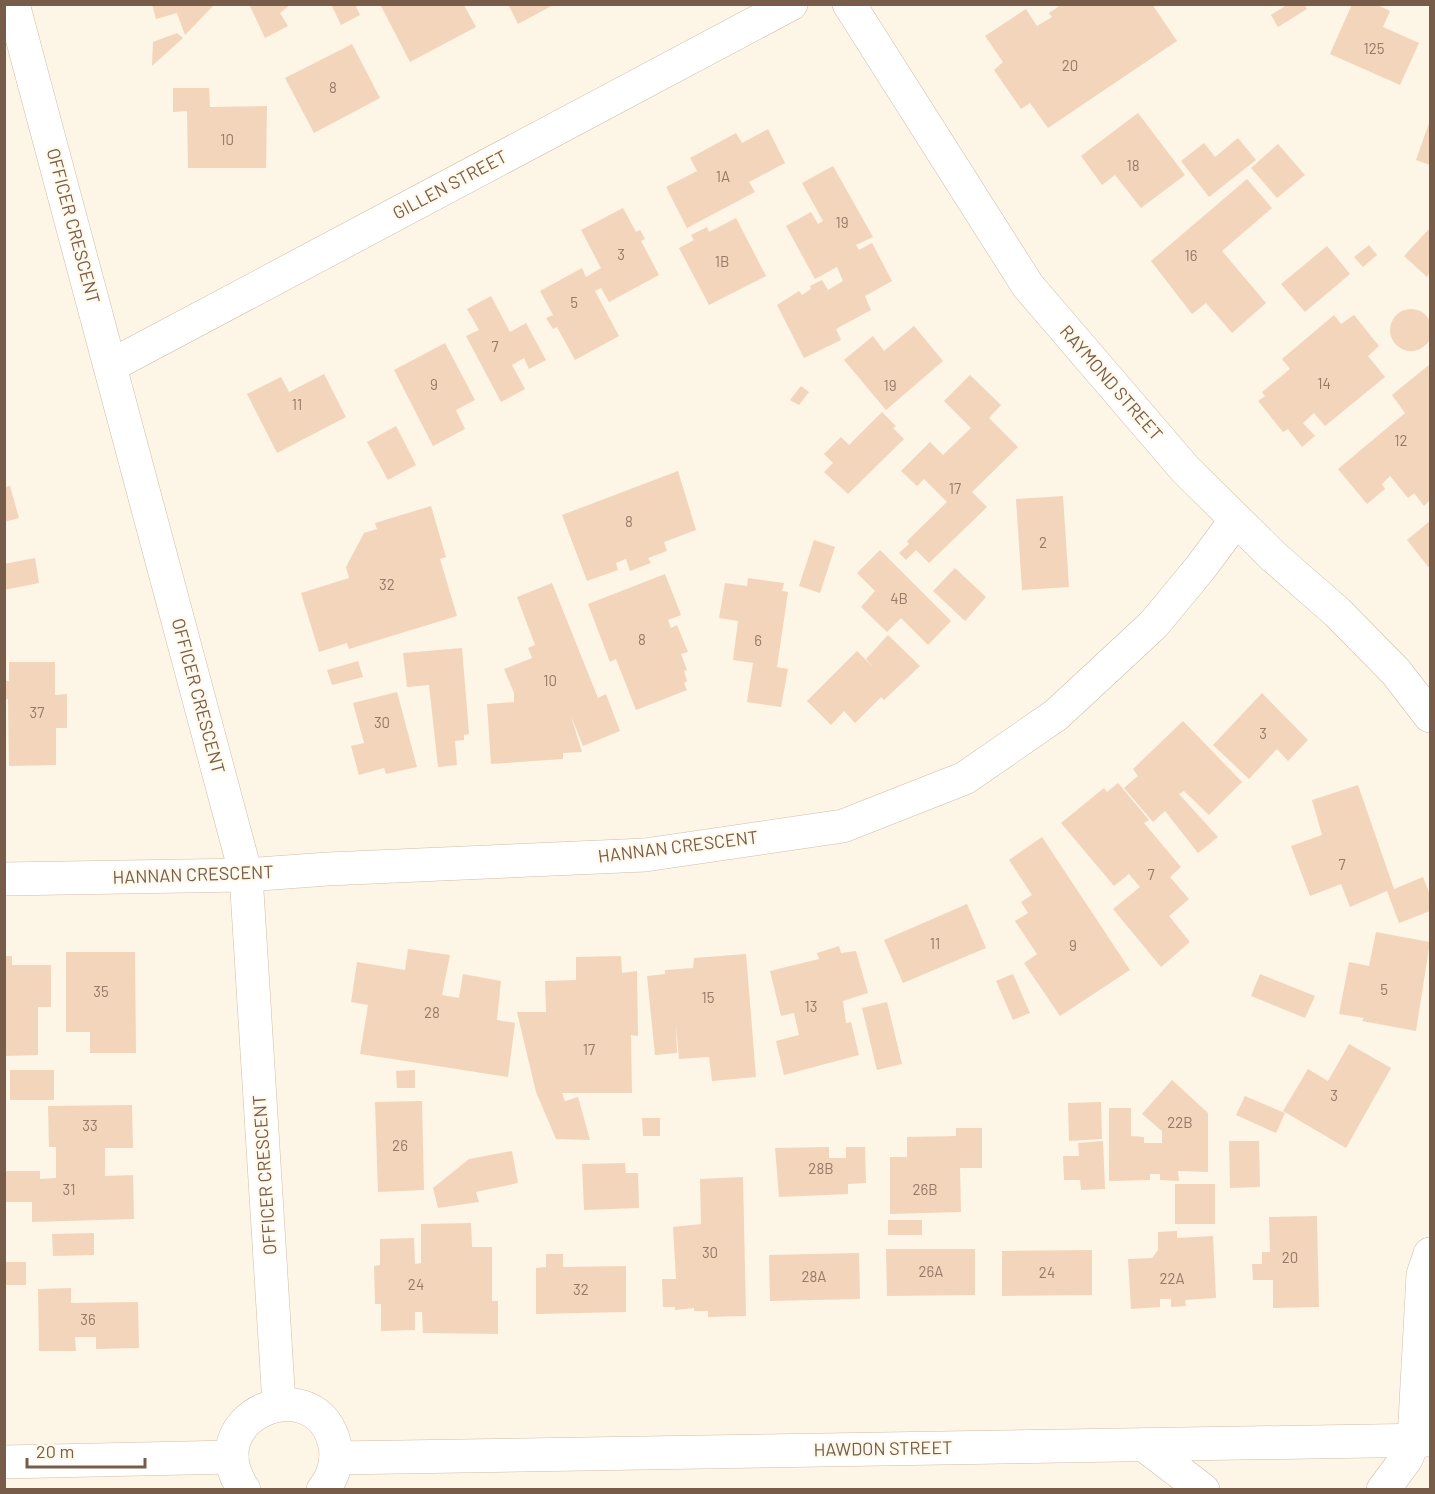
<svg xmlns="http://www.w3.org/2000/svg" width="1435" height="1494" font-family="Barlow,sans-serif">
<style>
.building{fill:#f3d5bc}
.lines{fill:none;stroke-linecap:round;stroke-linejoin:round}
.minor-casing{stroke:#cfbdab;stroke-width:34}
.minor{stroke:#fff;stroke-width:33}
.labels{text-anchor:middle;stroke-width:4.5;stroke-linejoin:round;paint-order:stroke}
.number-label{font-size:15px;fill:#967a66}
.street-label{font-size:18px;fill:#775c49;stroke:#fff9ec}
</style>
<rect width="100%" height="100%" fill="#fdf5e5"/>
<g class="building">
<polygon points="152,4 215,4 185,35 177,13 156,19"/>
<polygon points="249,4 291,4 280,13 288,26 265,38"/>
<polygon points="331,4 355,4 360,15 341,25"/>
<polygon points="508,4 555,4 518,24"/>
<polygon points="1062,4 1152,4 1177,41 1048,128 1030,103 1021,109 994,70 1003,62 985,36 1026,9 1037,26 1052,17 1049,13"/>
<polygon points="1288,4 1304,4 1307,9 1278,27 1271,15"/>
<polygon points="1352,4 1376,4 1390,11 1383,27 1419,43 1400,85 1330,54"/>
<polygon points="384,5 464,5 476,27 410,62 381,6"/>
<polygon points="177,33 183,38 152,66 153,42"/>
<polygon points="352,44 380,98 314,133 285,78"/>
<polygon points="173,88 209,88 210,107 267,106 266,168 188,168 187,111 173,112"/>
<polygon points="1138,113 1185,175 1141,208 1115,175 1102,185 1081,156"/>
<polygon points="1430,120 1430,165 1416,160"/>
<polygon points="768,129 785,163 749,182 755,192 687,228 666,187 697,171 690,158 736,133 742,143"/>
<polygon points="1238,138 1256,160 1209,197 1181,161 1204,143 1215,157"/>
<polygon points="1278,144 1305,175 1277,198 1251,168"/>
<polygon points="833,166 873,237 856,245 859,250 872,243 892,281 865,296 871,310 836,329 841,340 804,358 777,305 799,291 802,295 811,289 810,286 822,280 828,290 843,281 837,267 815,279 786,226 811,212 818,224 823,221 802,183"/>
<polygon points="1247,179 1272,208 1222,251 1266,303 1232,333 1206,303 1192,314 1151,261"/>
<polygon points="623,208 636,232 640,230 645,239 641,241 659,275 609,302 601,288 595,291 619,336 575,360 557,327 553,329 546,318 553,315 540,291 582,268 586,277 601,268 581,230"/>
<polygon points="736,218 766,276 709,305 679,248 694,240 691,235 707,227 709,232"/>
<polygon points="1430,228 1430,272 1427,277 1404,256"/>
<polygon points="1369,245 1377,255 1363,267 1354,257"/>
<polygon points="1327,246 1350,274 1305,312 1281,284"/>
<polygon points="491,296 510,332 526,323 546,360 529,369 524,358 512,365 525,389 501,402 466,336 479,330 467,309"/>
<circle cx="1411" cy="330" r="21"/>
<polygon points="1334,315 1341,324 1354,315 1379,346 1368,356 1385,377 1325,426 1314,413 1303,423 1315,436 1302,447 1288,429 1283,432 1258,401 1265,396 1262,392 1290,369 1282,359"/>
<polygon points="914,326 943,361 886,410 844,360 873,336 884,351"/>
<polygon points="445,343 475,400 456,410 465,429 433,446 394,370"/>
<polygon points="1430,364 1430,500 1424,506 1414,493 1408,498 1390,476 1382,484 1385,489 1367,504 1338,469 1405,413 1392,395"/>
<polygon points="324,374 346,417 277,453 247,394 281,377 289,392"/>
<polygon points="970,375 1001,405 989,418 1018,447 972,492 987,507 929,563 916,550 906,560 899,553 909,544 907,541 947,502 924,479 917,486 901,471 930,442 943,455 971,428 944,401"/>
<polygon points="801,386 809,392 799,405 790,400"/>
<polygon points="882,412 896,426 893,428 904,439 848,494 824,472 833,463 824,454 841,437 849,445"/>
<polygon points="396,426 416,465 388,480 367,442"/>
<polygon points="678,471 696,530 664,542 667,551 648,558 651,563 630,571 626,559 616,563 618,570 587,581 562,515"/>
<polygon points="10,486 19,518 4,522 4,487"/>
<polygon points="1063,496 1069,587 1022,590 1016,499"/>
<polygon points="431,506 446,557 440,559 457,616 349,649 347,643 319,652 301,593 349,578 346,567 364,533 377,529 375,523"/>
<polygon points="1430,521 1430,569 1407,540"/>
<polygon points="814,540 835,547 820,593 799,586"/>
<polygon points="880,550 951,621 928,645 901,618 887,632 861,607 875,591 857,573"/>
<polygon points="35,558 39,583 4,590 4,564"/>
<polygon points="955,568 986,597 965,621 933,591"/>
<polygon points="665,574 681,615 668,620 671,628 677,625 688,652 681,654 687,670 684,671 687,681 684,683 687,690 636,710 616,659 610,662 588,604"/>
<polygon points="748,578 784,583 782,591 788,592 777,667 788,669 781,707 747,702 753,663 733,660 738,621 719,618 725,583 747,586"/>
<polygon points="552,583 598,698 606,694 620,731 583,746 571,716 582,752 563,753 563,759 491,764 487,704 514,702 514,693 504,669 532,658 528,648 535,645 517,597"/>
<polygon points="888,635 920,666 884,700 881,697 855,723 844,711 831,725 807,701 857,651 874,668 866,659"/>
<polygon points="462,648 469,734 464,735 464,740 455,741 457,765 438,767 429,685 407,687 403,653"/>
<polygon points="358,661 363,677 332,685 327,670"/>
<polygon points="9,662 55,662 55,695 67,694 67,728 56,728 56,765 9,766 8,699 4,699 4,681 9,681"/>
<polygon points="397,692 417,767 386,774 384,768 359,775 351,746 364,743 353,703"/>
<polygon points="1262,693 1308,740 1288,761 1277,749 1249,779 1213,745"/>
<polygon points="1183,721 1242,782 1209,815 1184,791 1179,794 1218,837 1198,853 1165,811 1153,822 1124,788 1138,776 1133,769"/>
<polygon points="1118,783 1149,820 1144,823 1181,867 1170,877 1189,899 1169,916 1190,942 1161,967 1113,909 1140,887 1129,874 1114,886 1061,823 1104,788 1107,792"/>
<polygon points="1358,785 1394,889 1423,877 1430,895 1430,911 1399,923 1387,891 1350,907 1341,884 1310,896 1291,846 1322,835 1312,800"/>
<polygon points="1042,837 1130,970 1060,1016 1024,963 1037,954 1015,921 1028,913 1021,902 1032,895 1009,860"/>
<polygon points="967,904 986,948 903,983 884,940"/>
<polygon points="1376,932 1430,942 1416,1031 1362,1021 1364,1018 1339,1014 1349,962 1369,966"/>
<polygon points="839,946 841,953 856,951 868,993 843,1001 846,1023 851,1022 859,1055 784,1075 776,1041 799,1035 794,1013 781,1016 770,971 819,959 817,953"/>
<polygon points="408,949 450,955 442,995 459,998 463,974 501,981 497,1020 515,1023 508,1077 360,1054 368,1005 351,1002 357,962 405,970"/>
<polygon points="66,952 135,952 136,1053 90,1053 90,1032 66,1032"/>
<polygon points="746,954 756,1077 712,1081 709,1057 679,1059 676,1026 677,1053 655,1055 647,976 665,974 665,970 693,968 694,958"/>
<polygon points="4,956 12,956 12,965 51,965 51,1007 38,1007 38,1055 4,1056"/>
<polygon points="621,956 622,973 637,971 638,1036 631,1035 632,1093 562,1093 565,1101 578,1097 590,1140 556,1139 536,1092 517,1012 546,1012 545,981 576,980 576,957"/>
<polygon points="1013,974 1030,1013 1013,1020 996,981"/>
<polygon points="1260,974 1315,996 1305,1018 1251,996"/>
<polygon points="887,1002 902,1064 877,1070 862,1008"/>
<polygon points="1349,1044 1391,1068 1346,1148 1283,1111 1308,1069 1328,1081"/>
<rect x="10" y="1070" width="44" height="30"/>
<polygon points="415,1070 415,1088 397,1088 396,1071"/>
<polygon points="1172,1080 1208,1113 1208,1172 1178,1171 1179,1181 1160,1180 1160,1174 1150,1174 1150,1180 1109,1181 1109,1108 1131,1108 1131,1136 1144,1137 1144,1143 1162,1143 1162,1131 1142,1114"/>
<polygon points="1245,1096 1285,1113 1276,1133 1236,1115"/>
<polygon points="422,1101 424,1190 378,1192 375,1102"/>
<polygon points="1101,1102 1102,1139 1069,1141 1068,1103"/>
<polygon points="132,1105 133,1148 105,1148 105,1176 133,1175 134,1219 32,1222 32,1202 4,1202 4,1171 40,1171 40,1179 56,1178 56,1147 49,1147 48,1106"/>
<polygon points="642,1118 660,1118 660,1136 643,1136"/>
<polygon points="956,1128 982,1128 982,1168 960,1168 961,1212 890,1214 890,1157 907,1157 907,1137 956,1136"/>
<polygon points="1103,1141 1105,1189 1081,1190 1080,1180 1064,1180 1063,1156 1079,1156 1078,1143"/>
<polygon points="1229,1141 1259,1141 1260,1187 1230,1188"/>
<polygon points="829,1147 829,1158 846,1158 846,1147 865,1147 866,1183 848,1184 848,1194 779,1197 775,1148"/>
<polygon points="512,1151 518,1183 476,1192 479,1202 438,1208 433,1188 469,1159"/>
<polygon points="625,1163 626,1173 638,1173 639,1208 584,1210 582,1164"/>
<polygon points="743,1177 746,1316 708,1317 708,1311 694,1311 694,1308 675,1310 675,1307 663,1307 662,1279 676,1279 673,1227 701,1224 700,1179"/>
<rect x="1175" y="1184" width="40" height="40"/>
<polygon points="1317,1216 1319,1307 1273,1308 1273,1280 1253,1280 1252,1264 1262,1264 1262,1252 1270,1252 1269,1217"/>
<rect x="888" y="1220" width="34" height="15"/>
<polygon points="471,1223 472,1247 492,1247 492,1301 498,1301 498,1334 423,1333 422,1312 415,1312 415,1330 381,1331 381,1304 375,1304 374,1266 380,1265 380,1239 414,1238 415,1264 421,1263 421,1224"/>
<polygon points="1177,1231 1177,1238 1213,1236 1216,1298 1185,1300 1186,1306 1171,1307 1171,1299 1160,1299 1160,1307 1131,1309 1128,1259 1152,1258 1158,1250 1158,1232"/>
<polygon points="94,1233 94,1255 53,1256 52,1234"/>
<polygon points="886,1249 975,1249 975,1295 887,1296"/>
<polygon points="1092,1250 1092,1295 1002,1296 1002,1251"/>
<polygon points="859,1253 860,1299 770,1301 769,1255"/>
<polygon points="546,1254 563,1254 563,1267 626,1266 626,1312 536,1314 536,1268 546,1267"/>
<rect x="4" y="1262" width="22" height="23"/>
<polygon points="71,1288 71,1303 138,1302 139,1348 96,1349 96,1337 75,1337 76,1351 39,1351 38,1289"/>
</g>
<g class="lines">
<defs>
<g id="minor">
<polyline points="13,4 246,875 279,1404"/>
<polyline points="849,4 1028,286 1185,469 1273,556 1337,612 1396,672 1430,716"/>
<polyline points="110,366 791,4"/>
<polyline points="4,879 246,875 328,869 645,855 843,826 965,778 1056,715 1154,624 1201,567 1236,520"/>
<polyline points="1144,1445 1203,1490"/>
<polyline points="336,1458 1430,1440"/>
<polyline points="4,1462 232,1457"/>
<path d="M244 1490C193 1414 319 1366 335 1446 338 1461 333 1478 323 1490"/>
<polyline points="1383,1490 1406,1459 1414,1440 1423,1275 1430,1254"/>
</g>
</defs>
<use href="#minor" class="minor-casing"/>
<use href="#minor" class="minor"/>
</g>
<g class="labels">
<g class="number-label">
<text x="1374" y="54">125</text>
<text x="1070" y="71">20</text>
<text x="333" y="93">8</text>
<text x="227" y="145">10</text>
<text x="1133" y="171">18</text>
<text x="723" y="182">1A</text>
<text x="842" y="228">19</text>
<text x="621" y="260">3</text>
<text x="1191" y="261">16</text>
<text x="722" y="267">1B</text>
<text x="574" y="308">5</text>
<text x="495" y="352">7</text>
<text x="1324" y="389">14</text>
<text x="434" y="390">9</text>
<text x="890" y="391">19</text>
<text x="297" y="410">11</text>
<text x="1401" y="446">12</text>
<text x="955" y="494">17</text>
<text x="629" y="527">8</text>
<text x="1043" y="548">2</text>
<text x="387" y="590">32</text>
<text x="899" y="604">4B</text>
<text x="642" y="645">8</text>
<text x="758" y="646">6</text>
<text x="550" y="686">10</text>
<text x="37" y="718">37</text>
<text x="382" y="728">30</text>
<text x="1263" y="739">3</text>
<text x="1342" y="870">7</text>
<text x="1151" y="880">7</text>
<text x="935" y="949">11</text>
<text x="1073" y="951">9</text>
<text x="1384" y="995">5</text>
<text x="101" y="997">35</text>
<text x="708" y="1003">15</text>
<text x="811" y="1012">13</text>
<text x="432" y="1018">28</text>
<text x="589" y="1055">17</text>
<text x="1334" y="1101">3</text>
<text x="1180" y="1128">22B</text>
<text x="90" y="1131">33</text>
<text x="400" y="1151">26</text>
<text x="821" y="1174">28B</text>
<text x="69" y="1195">31</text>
<text x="925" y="1195">26B</text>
<text x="710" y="1258">30</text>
<text x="1290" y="1263">20</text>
<text x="931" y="1277">26A</text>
<text x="1047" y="1278">24</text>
<text x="814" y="1282">28A</text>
<text x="1172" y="1284">22A</text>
<text x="416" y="1290">24</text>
<text x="581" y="1295">32</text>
<text x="88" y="1325">36</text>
</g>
<g class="street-label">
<text transform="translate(450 185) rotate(-28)" y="6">GILLEN STREET</text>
<text transform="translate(73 226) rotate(75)" y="6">OFFICER CRESCENT</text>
<text transform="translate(1111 383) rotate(49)" y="6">RAYMOND STREET</text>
<text transform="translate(198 696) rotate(75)" y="6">OFFICER CRESCENT</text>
<text transform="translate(678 847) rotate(-7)" y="6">HANNAN CRESCENT</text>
<text transform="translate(193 875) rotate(-2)" y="6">HANNAN CRESCENT</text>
<text transform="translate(265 1175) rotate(-94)" y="6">OFFICER CRESCENT</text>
<text transform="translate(883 1449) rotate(-1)" y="6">HAWDON STREET</text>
</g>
</g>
<rect width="1435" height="1494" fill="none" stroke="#775c49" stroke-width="12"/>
<path d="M27 1458v9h118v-9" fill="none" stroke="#775c49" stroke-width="3"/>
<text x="36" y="1458" font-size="18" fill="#775c49" stroke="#fff9ec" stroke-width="4.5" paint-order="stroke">20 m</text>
</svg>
